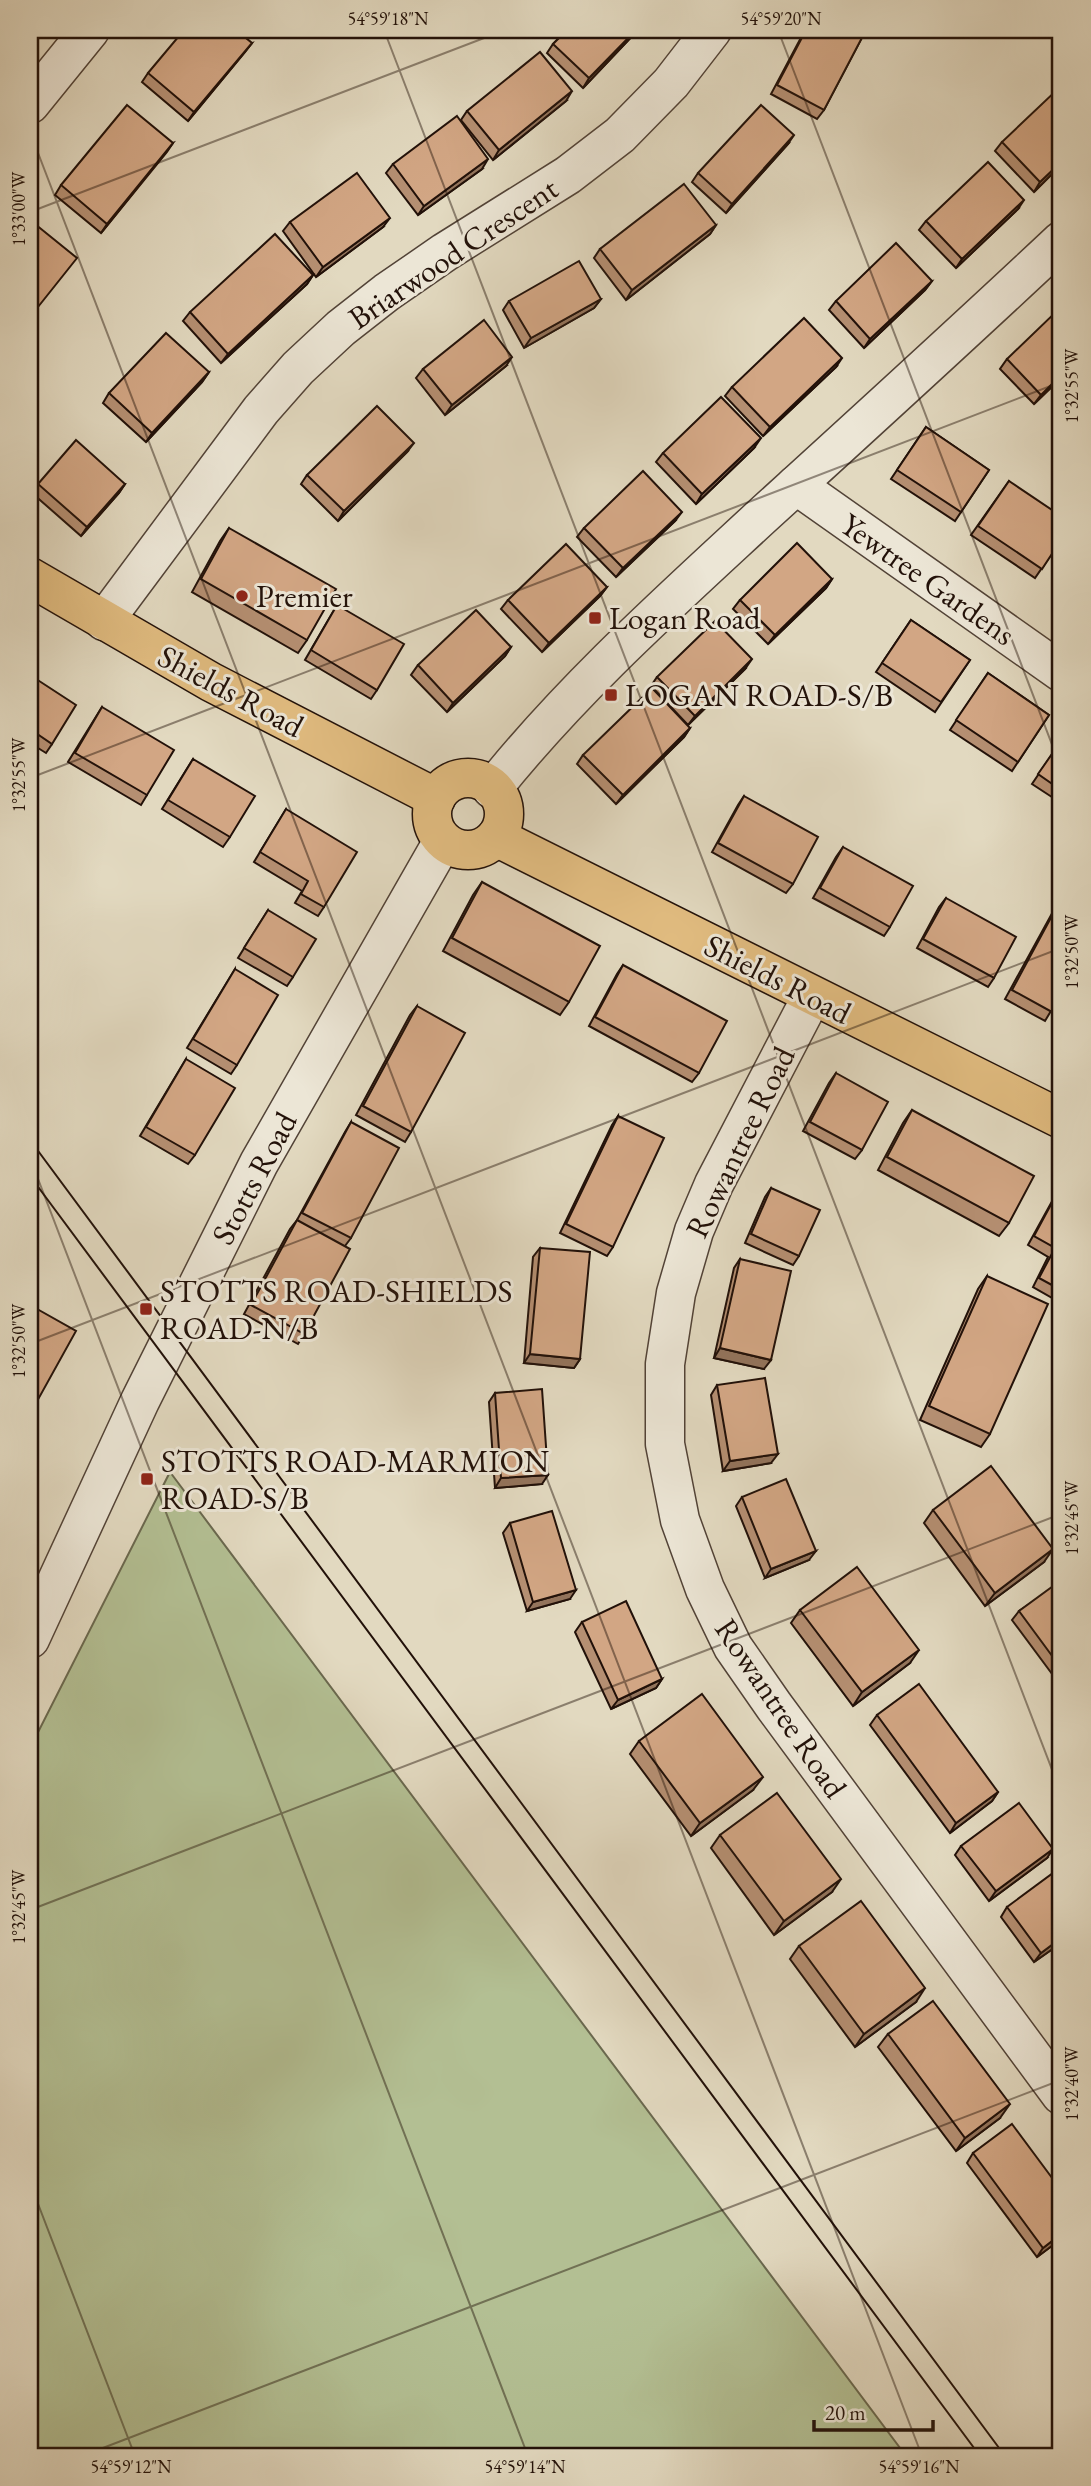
<svg xmlns="http://www.w3.org/2000/svg" width="1091" height="2486" font-family="'EB Garamond',serif">
<style>
.green{fill:#b3bf93;stroke:#6a684e;stroke-width:2}
.lines{fill:none;stroke-linecap:round;stroke-linejoin:round}
.minor-casing{stroke:#524337;stroke-width:41}
.major-casing{stroke:#221109;stroke-width:41}
.minor{stroke:#ece6d6;stroke-width:38}
.major{stroke:#e1bc80;stroke-width:38}
.tram{stroke:#221109;stroke-width:2}
.wall{fill:#b58f72;stroke:#221109;stroke-width:2}
.shaded-wall{fill:#93745c;stroke:#221109;stroke-width:2}
.building{fill:#d2a684;stroke:#221109;stroke-width:2}
.ticks{fill:none;stroke:#221109;stroke-width:2;stroke-opacity:0.45}
.poi-dot{fill:#8f2418;stroke:#ece6d6;stroke-width:2.5}
.labels{text-anchor:middle;stroke-width:6;stroke-linejoin:round;paint-order:stroke}
.street-label{font-size:32px;fill:#221109;stroke:#ece6d6}
.poi-label{font-size:32px;fill:#221109;stroke:#ece6d6;text-anchor:start}
.neatline{fill:none;stroke:#221109;stroke-width:2.5}
.ticks-label{font-size:18px;text-anchor:middle;fill:#221109}
</style>
<rect width="100%" height="100%" fill="#e2d9c0"/>
<filter id="stains"><feTurbulence type="fractalNoise" baseFrequency=".00286" numOctaves="4"/><feColorMatrix values="0 0 0 0 .2 0 0 0 0 .09 0 0 0 0 .02 0 0 0 .5 -.17"/></filter>
<radialGradient id="worn" r=".72"><stop offset=".6" stop-color="#630" stop-opacity="0"/><stop offset="1" stop-color="#630" stop-opacity=".3"/></radialGradient>
<polygon class="green" points="170,1472 906,2456 30,2456 30,1748"/>
<g class="lines">
<defs>
<g id="minor">
<polyline points="30,104 90,30"/>
<polyline points="796,485 1061,672"/>
<polyline points="104,621 261,410 298,368 341,328 387,292 445,252 568,175 620,135 671,83 712,30"/>
<path d="M492 789C572 689 667 604 761 517 861 426 962 334 1061 241"/>
<polyline points="812,996 714,1184 694,1231 676,1293 665,1364 665,1444 680,1520 705,1589 733,1647 774,1706 1061,2095"/>
<polyline points="30,1639 140,1401 259,1163 443,841"/>
</g>
<g id="major">
<polyline points="30,577 211,682 436,798"/>
<circle cx="468" cy="814" r="36"/>
<polyline points="496,837 1061,1119"/>
</g>
</defs>
<use href="#minor" class="minor-casing"/>
<use href="#major" class="major-casing"/>
<use href="#minor" class="minor"/>
<use href="#major" class="major"/>
<g class="tram">
<polyline points="30,1140 1005,2456"/>
<polyline points="30,1176 980,2456"/>
</g>
</g>
<g class="wall">
<polygon points="251,30 266,30 260,37"/>
<polygon points="567,30 638,30 583,88 547,53 553,44"/>
<polygon points="805,30 866,30 824,110 817,119 771,94"/>
<polygon points="252,43 188,121 142,82 148,73"/>
<polygon points="566,101 493,160 461,120 467,111"/>
<polygon points="1002,142 1061,165 1034,192 995,151"/>
<polygon points="173,143 101,233 55,195 61,185"/>
<polygon points="788,144 726,213 692,182 698,173"/>
<polygon points="393,164 482,169 418,215 386,173"/>
<polygon points="1018,209 956,268 919,230 926,221"/>
<polygon points="290,222 383,227 316,277 283,231"/>
<polygon points="716,225 710,234 626,300 594,258 600,249"/>
<polygon points="313,275 307,284 221,363 183,321 190,312"/>
<polygon points="932,281 925,290 864,348 829,310 836,301"/>
<polygon points="601,299 594,308 524,348 503,310 509,301"/>
<polygon points="1007,359 1061,378 1034,404 1000,369"/>
<polygon points="506,366 445,415 416,378 423,369"/>
<polygon points="836,367 763,436 725,396 732,387"/>
<polygon points="209,372 202,382 146,442 103,403 109,393"/>
<polygon points="926,427 989,470 955,521 891,479"/>
<polygon points="754,448 696,504 656,462 663,453"/>
<polygon points="407,452 338,521 301,484 307,475"/>
<polygon points="1009,481 1061,540 1035,578 971,535"/>
<polygon points="38,484 125,484 119,493 81,536 32,493"/>
<polygon points="675,521 616,577 577,537 584,528"/>
<polygon points="229,528 307,640 298,653 192,592 220,541"/>
<polygon points="832,579 826,588 768,644 733,609 740,600"/>
<polygon points="607,587 600,596 542,652 501,609 508,600"/>
<polygon points="337,605 377,690 371,699 305,660"/>
<polygon points="911,620 970,660 935,712 876,672"/>
<polygon points="511,647 505,656 447,712 411,675 418,665"/>
<polygon points="745,669 688,725 651,686 657,677"/>
<polygon points="988,673 1049,715 1012,771 950,730"/>
<polygon points="30,675 52,744 46,753 30,743"/>
<polygon points="102,707 147,795 141,805 68,762"/>
<polygon points="690,728 684,737 616,804 577,764 583,755"/>
<polygon points="1061,741 1061,803 1032,784"/>
<polygon points="193,759 230,837 223,847 162,809"/>
<polygon points="744,796 793,884 786,893 712,852 738,805"/>
<polygon points="286,809 324,907 318,916 295,903 302,891 254,862"/>
<polygon points="843,847 890,927 884,936 813,898 836,857"/>
<polygon points="482,882 569,1002 560,1015 443,951 473,895"/>
<polygon points="1061,897 1061,994 1045,1021 1005,999"/>
<polygon points="946,898 994,978 988,987 917,948 939,907"/>
<polygon points="268,910 293,977 287,986 238,958"/>
<polygon points="623,965 699,1073 692,1082 589,1026 617,974"/>
<polygon points="235,969 237,1065 231,1074 187,1048"/>
<polygon points="417,1006 411,1132 405,1142 356,1115 410,1015"/>
<polygon points="1061,1012 1061,1025 1056,1022"/>
<polygon points="186,1059 195,1155 188,1164 140,1136"/>
<polygon points="836,1073 862,1150 855,1159 803,1131 829,1083"/>
<polygon points="912,1110 1009,1223 999,1236 878,1170 903,1123"/>
<polygon points="618,1116 613,1247 607,1256 560,1233 612,1125"/>
<polygon points="351,1122 351,1238 345,1246 304,1334 298,1344 244,1314 290,1229 297,1220 345,1132"/>
<polygon points="1061,1185 1061,1303 1033,1287 1048,1257 1028,1245"/>
<polygon points="771,1188 799,1256 793,1265 745,1243 765,1197"/>
<polygon points="540,1248 580,1359 574,1368 524,1363 533,1257"/>
<polygon points="740,1259 764,1369 714,1358 734,1268"/>
<polygon points="987,1276 990,1434 981,1447 920,1420 978,1289"/>
<polygon points="717,1385 771,1463 723,1471 711,1395"/>
<polygon points="495,1393 542,1484 495,1488 489,1402"/>
<polygon points="742,1497 809,1560 765,1578 736,1506"/>
<polygon points="933,1510 1044,1562 985,1606 924,1523"/>
<polygon points="510,1523 570,1599 527,1611 503,1533"/>
<polygon points="1061,1583 1061,1686 1012,1620 1019,1611"/>
<polygon points="800,1610 910,1663 853,1706 791,1623"/>
<polygon points="582,1622 662,1679 656,1688 611,1709 575,1632"/>
<polygon points="877,1715 998,1792 992,1801 950,1833 870,1725"/>
<polygon points="639,1741 753,1790 691,1836 630,1754"/>
<polygon points="720,1835 832,1892 774,1935 711,1848"/>
<polygon points="961,1846 1047,1858 989,1901 955,1855"/>
<polygon points="1007,1907 1061,1943 1034,1962 1001,1917"/>
<polygon points="799,1946 916,2002 855,2047 790,1959"/>
<polygon points="1061,1957 1061,1978 1053,1967"/>
<polygon points="888,2034 1000,2118 956,2151 878,2047"/>
<polygon points="973,2153 1061,2190 1061,2239 1037,2257 967,2163"/>
<polygon points="1061,2270 1061,2287 1055,2279"/>
</g>
<g class="shaded-wall">
<polygon points="636,30 638,30 583,88 589,78"/>
<polygon points="252,43 245,52 188,121 194,112"/>
<polygon points="572,91 566,101 493,160 499,150"/>
<polygon points="794,135 788,144 726,213 732,204"/>
<polygon points="173,143 167,152 101,233 107,224"/>
<polygon points="488,159 482,169 418,215 424,206"/>
<polygon points="1061,162 1061,165 1034,192 1040,182"/>
<polygon points="1024,200 1018,209 956,268 962,259"/>
<polygon points="390,218 383,227 316,277 323,267"/>
<polygon points="716,225 710,234 626,300 632,290"/>
<polygon points="313,275 307,284 221,363 228,354"/>
<polygon points="932,281 925,290 864,348 870,339"/>
<polygon points="601,299 594,308 524,348 531,338"/>
<polygon points="512,357 506,366 445,415 452,405"/>
<polygon points="842,358 836,367 763,436 770,427"/>
<polygon points="209,372 202,382 146,442 152,433"/>
<polygon points="1061,375 1061,378 1034,404 1041,395"/>
<polygon points="761,438 754,448 696,504 702,494"/>
<polygon points="414,443 407,452 338,521 344,511"/>
<polygon points="125,484 119,493 81,536 87,527"/>
<polygon points="682,512 675,521 616,577 623,568"/>
<polygon points="832,579 826,588 768,644 775,635"/>
<polygon points="607,587 600,596 542,652 549,643"/>
<polygon points="511,647 505,656 447,712 453,703"/>
<polygon points="752,659 745,669 688,725 695,716"/>
<polygon points="690,728 684,737 616,804 623,795"/>
<polygon points="720,1348 771,1360 764,1369 714,1358"/>
<polygon points="530,1354 580,1359 574,1368 524,1363"/>
<polygon points="778,1454 771,1463 723,1471 730,1461"/>
<polygon points="548,1475 542,1484 495,1488 501,1478"/>
<polygon points="1053,1549 1044,1562 985,1606 995,1593"/>
<polygon points="816,1551 809,1560 765,1578 771,1569"/>
<polygon points="576,1590 570,1599 527,1611 533,1602"/>
<polygon points="919,1650 910,1663 853,1706 862,1692"/>
<polygon points="662,1679 656,1688 611,1709 618,1700"/>
<polygon points="763,1777 753,1790 691,1836 700,1823"/>
<polygon points="998,1792 992,1801 950,1833 956,1823"/>
<polygon points="1053,1849 1047,1858 989,1901 996,1891"/>
<polygon points="841,1879 832,1892 774,1935 784,1921"/>
<polygon points="1061,1938 1061,1943 1034,1962 1041,1953"/>
<polygon points="925,1988 916,2002 855,2047 864,2034"/>
<polygon points="1010,2104 1000,2118 956,2151 965,2138"/>
<polygon points="1061,2234 1061,2239 1037,2257 1043,2248"/>
</g>
<g class="building">
<polygon points="184,30 236,30 252,43 194,112 148,73"/>
<polygon points="567,30 636,30 589,78 553,44"/>
<polygon points="806,30 866,30 824,110 777,85"/>
<polygon points="540,52 572,91 499,150 467,111"/>
<polygon points="1061,86 1061,162 1040,182 1002,142"/>
<polygon points="127,105 173,143 107,224 61,185"/>
<polygon points="761,105 794,135 732,204 698,173"/>
<polygon points="457,116 488,159 424,206 393,164"/>
<polygon points="988,162 1024,200 962,259 926,221"/>
<polygon points="357,173 390,218 323,267 290,222"/>
<polygon points="684,184 716,225 632,290 600,249"/>
<polygon points="30,220 77,258 30,317"/>
<polygon points="275,234 313,275 228,354 190,312"/>
<polygon points="896,243 932,281 870,339 836,301"/>
<polygon points="579,261 601,299 531,338 509,301"/>
<polygon points="1061,307 1061,375 1041,395 1007,359"/>
<polygon points="804,318 842,358 770,427 732,387"/>
<polygon points="484,320 512,357 452,405 423,369"/>
<polygon points="166,333 209,372 152,433 109,393"/>
<polygon points="721,397 761,438 702,494 663,453"/>
<polygon points="377,406 414,443 344,511 307,475"/>
<polygon points="926,427 989,470 961,512 897,470"/>
<polygon points="76,440 125,484 87,527 38,484"/>
<polygon points="643,471 682,512 623,568 584,528"/>
<polygon points="1009,481 1061,516 1061,540 1042,569 978,526"/>
<polygon points="229,528 336,589 307,640 201,579"/>
<polygon points="797,543 832,579 775,635 740,600"/>
<polygon points="566,544 607,587 549,643 508,600"/>
<polygon points="337,605 404,644 377,690 311,650"/>
<polygon points="476,610 511,647 453,703 418,665"/>
<polygon points="911,620 970,660 941,702 882,663"/>
<polygon points="715,621 752,659 695,716 657,677"/>
<polygon points="988,673 1049,715 1018,762 956,720"/>
<polygon points="30,675 76,705 52,744 30,729"/>
<polygon points="652,688 690,728 623,795 583,755"/>
<polygon points="102,707 174,750 147,795 75,753"/>
<polygon points="1061,741 1061,790 1038,774"/>
<polygon points="193,759 255,796 230,837 168,800"/>
<polygon points="744,796 818,837 793,884 718,843"/>
<polygon points="286,809 357,852 324,907 301,894 308,881 260,852"/>
<polygon points="843,847 913,886 890,927 820,888"/>
<polygon points="482,882 600,946 569,1002 452,938"/>
<polygon points="946,898 1016,937 994,978 923,939"/>
<polygon points="1061,899 1061,994 1052,1012 1012,990"/>
<polygon points="268,910 316,939 293,977 244,948"/>
<polygon points="623,965 727,1021 699,1073 595,1017"/>
<polygon points="235,969 278,995 237,1065 193,1039"/>
<polygon points="417,1006 465,1033 411,1132 363,1106"/>
<polygon points="186,1059 235,1088 195,1155 146,1127"/>
<polygon points="836,1073 888,1102 862,1150 810,1122"/>
<polygon points="912,1110 1034,1176 1009,1223 887,1157"/>
<polygon points="618,1116 664,1138 613,1247 566,1224"/>
<polygon points="351,1122 399,1148 351,1238 302,1213"/>
<polygon points="1061,1186 1061,1290 1039,1278 1055,1248 1034,1236"/>
<polygon points="771,1188 820,1210 799,1256 751,1234"/>
<polygon points="297,1220 350,1249 304,1334 251,1305"/>
<polygon points="540,1248 590,1252 580,1359 530,1354"/>
<polygon points="740,1259 791,1271 771,1360 720,1348"/>
<polygon points="987,1276 1048,1304 990,1434 929,1406"/>
<polygon points="30,1305 76,1331 30,1414"/>
<polygon points="765,1378 778,1454 730,1461 717,1385"/>
<polygon points="542,1389 548,1475 501,1478 495,1393"/>
<polygon points="991,1466 1053,1549 995,1593 933,1510"/>
<polygon points="786,1479 816,1551 771,1569 742,1497"/>
<polygon points="552,1511 576,1590 533,1602 510,1523"/>
<polygon points="857,1567 919,1650 862,1692 800,1610"/>
<polygon points="1060,1581 1061,1583 1061,1668 1019,1611"/>
<polygon points="626,1601 662,1679 618,1700 582,1622"/>
<polygon points="919,1684 998,1792 956,1823 877,1715"/>
<polygon points="702,1694 763,1777 700,1823 639,1741"/>
<polygon points="777,1793 841,1879 784,1921 720,1835"/>
<polygon points="1019,1803 1053,1849 996,1891 961,1846"/>
<polygon points="1053,1873 1061,1885 1061,1938 1041,1953 1007,1907"/>
<polygon points="861,1901 925,1988 864,2034 799,1946"/>
<polygon points="933,2001 1010,2104 965,2138 888,2034"/>
<polygon points="1012,2124 1061,2190 1061,2234 1043,2248 973,2153"/>
</g>
<path class="ticks" d="M384 30 1061 1793M778 30 1061 768M30 132 922 2456M30 212 505 30M30 778 1061 382M30 1158 528 2456M30 1344 1061 948M30 1910 1061 1514M30 2183 135 2456M82 2456 1061 2080"/>
<g class="poi-dot">
<circle cx="242" cy="596" r="7"/>
<rect x="588" y="611" width="14" height="14" rx="3.5"/>
<rect x="604" y="688" width="14" height="14" rx="3.5"/>
<rect x="139" y="1302" width="14" height="14" rx="3.5"/>
<rect x="140" y="1472" width="14" height="14" rx="3.5"/>
</g>
<g class="labels">
<g class="street-label">
<text transform="translate(453 253) rotate(-34)" y="11">Briarwood Crescent</text>
<text transform="translate(928 579) rotate(35)" y="11">Yewtree Gardens</text>
<text transform="translate(231 691) rotate(28)" y="11">Shields Road</text>
<text transform="translate(778 979) rotate(27)" y="11">Shields Road</text>
<text transform="translate(740 1142) rotate(-64)" y="11">Rowantree Road</text>
<text transform="translate(254 1178) rotate(-62)" y="11">Stotts Road</text>
<text transform="translate(781 1708) rotate(56)" y="11">Rowantree Road</text>
</g>
<g class="poi-label">
<text x="256" y="607">Premier</text>
<text x="609" y="629">Logan Road</text>
<text x="625" y="706">LOGAN ROAD-S/B</text>
<text x="160" y="1302">STOTTS ROAD-SHIELDS<tspan x="160" dy="37">ROAD-N/B</tspan></text>
<text x="161" y="1472">STOTTS ROAD-MARMION<tspan x="161" dy="37">ROAD-S/B</tspan></text>
</g>
</g>
<rect width="1091" height="2486" fill="none" stroke="#e2d9c0" stroke-width="77"/>
<path d="M814 2420v10h119v-10" fill="none" stroke="#221109" stroke-width="3.5"/>
<text x="825" y="2420" font-size="21" fill="#221109" stroke="#ece6d6" stroke-width="5" paint-order="stroke">20 m</text>
<rect x="38" y="38" width="1014" height="2410" class="neatline"/>
<g class="ticks-label">
<text x="388" y="25">54°59'18"N</text>
<text x="781" y="25">54°59'20"N</text>
<text transform="translate(19 209) rotate(-90)" y="6">1°33'00"W</text>
<text transform="translate(1072 386) rotate(-90)" y="6">1°32'55"W</text>
<text transform="translate(19 775) rotate(-90)" y="6">1°32'55"W</text>
<text transform="translate(1072 952) rotate(-90)" y="6">1°32'50"W</text>
<text transform="translate(19 1341) rotate(-90)" y="6">1°32'50"W</text>
<text transform="translate(1072 1518) rotate(-90)" y="6">1°32'45"W</text>
<text transform="translate(19 1907) rotate(-90)" y="6">1°32'45"W</text>
<text transform="translate(1072 2084) rotate(-90)" y="6">1°32'40"W</text>
<text x="131" y="2473">54°59'12"N</text>
<text x="525" y="2473">54°59'14"N</text>
<text x="919" y="2473">54°59'16"N</text>
</g>
<rect width="100%" height="100%" filter="url(#stains)"/>
<rect width="100%" height="100%" fill="url(#worn)"/>
</svg>
